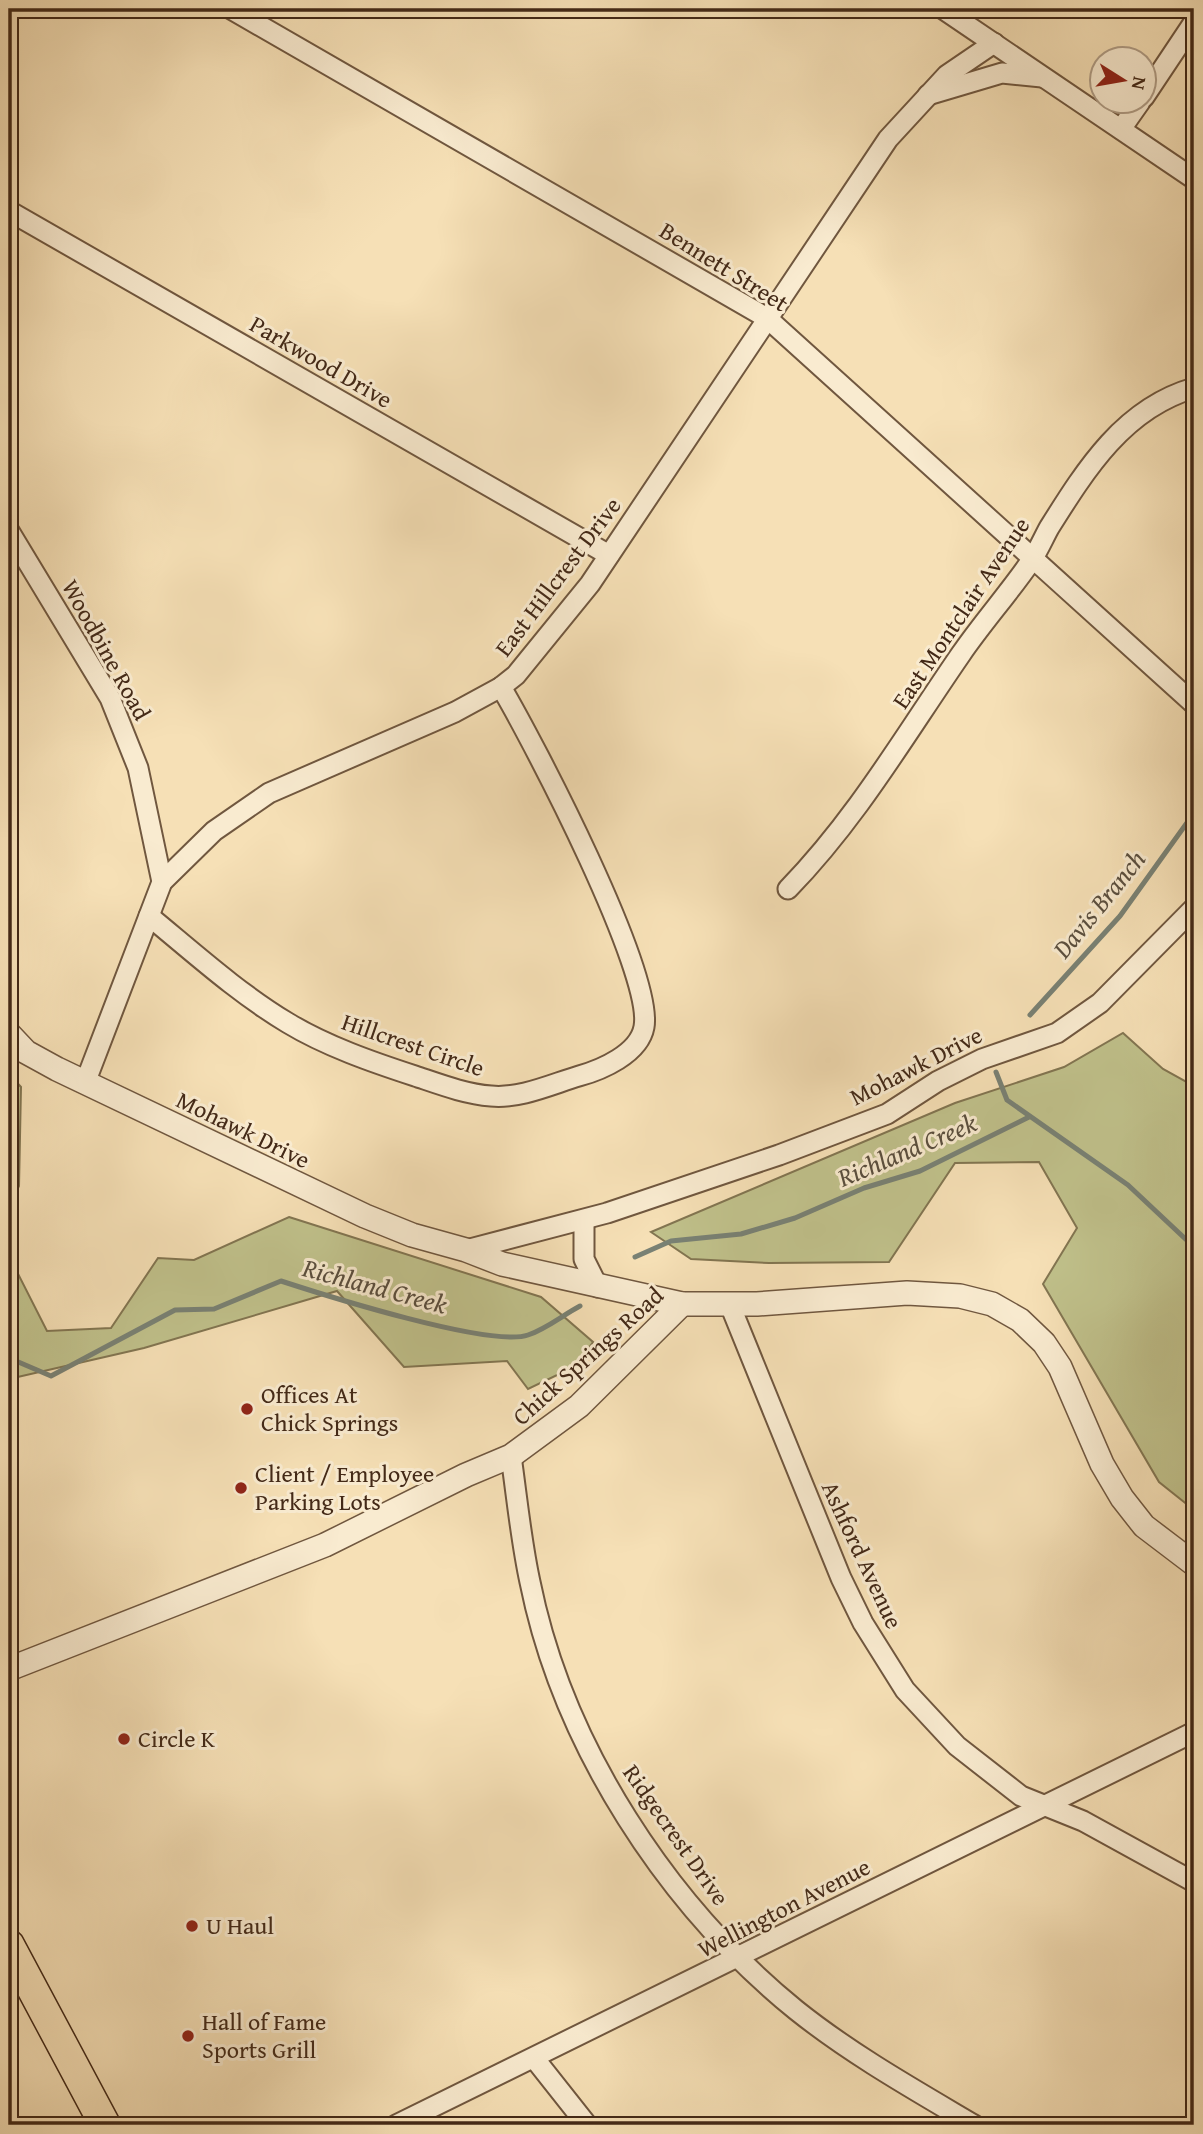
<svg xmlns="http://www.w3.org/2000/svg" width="1203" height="2134" font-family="'Gentium Book Plus',serif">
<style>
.green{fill:#c0c18b;stroke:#827551;stroke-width:2}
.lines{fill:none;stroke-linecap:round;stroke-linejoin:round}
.stream{stroke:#798174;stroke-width:5}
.minor-casing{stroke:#70573f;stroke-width:23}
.tertiary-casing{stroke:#70573f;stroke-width:26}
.primary-casing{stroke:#432917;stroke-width:33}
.minor{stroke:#f9ebd0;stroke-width:19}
.tertiary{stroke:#f9ebd0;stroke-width:23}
.primary{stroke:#f6e0b6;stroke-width:30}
.poi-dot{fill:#8f2418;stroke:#f9ebd0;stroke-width:2.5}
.labels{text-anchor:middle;stroke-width:6;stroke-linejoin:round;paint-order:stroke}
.street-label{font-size:24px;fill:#432917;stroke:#f9ebd0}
.poi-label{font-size:24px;fill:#432917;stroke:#f9ebd0;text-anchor:start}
.water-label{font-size:26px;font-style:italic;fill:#5a4e3e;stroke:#f9ebd0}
</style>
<rect width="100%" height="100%" fill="#f6e0b6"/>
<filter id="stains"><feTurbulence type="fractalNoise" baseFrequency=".00286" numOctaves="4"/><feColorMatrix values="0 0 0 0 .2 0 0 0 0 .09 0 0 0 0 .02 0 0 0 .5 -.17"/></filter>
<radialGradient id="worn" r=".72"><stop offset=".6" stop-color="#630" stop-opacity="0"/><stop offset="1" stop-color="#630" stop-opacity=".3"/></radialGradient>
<g class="green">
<polygon points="1123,1033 1163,1069 1194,1086 1194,1510 1159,1482 1043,1284 1077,1228 1039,1162 955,1163 889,1262 769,1263 691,1259 651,1232 955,1103 1064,1067"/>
<polygon points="9,1074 21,1087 19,1186 9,1207"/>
<polygon points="289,1217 541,1297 593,1342 576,1366 528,1389 507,1361 404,1367 337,1291 144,1348 9,1379 9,1256 47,1331 111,1328 158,1258 194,1260"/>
</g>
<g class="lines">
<g class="stream">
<polyline points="1030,1015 1120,916 1194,813"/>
<polyline points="996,1072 1007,1100 1128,1185 1194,1247"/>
<polyline points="635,1257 671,1241 741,1234 795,1218 864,1188 920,1171 1029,1117"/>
<path d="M9 1358 51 1376 175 1310 214 1309 281 1281C324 1295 491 1348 528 1335 546 1329 563 1315 580 1306"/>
</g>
<defs>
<g id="minor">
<polyline points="231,9 767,318 1194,704"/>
<polyline points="943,9 1194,179"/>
<polyline points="928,95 1002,73 1042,77"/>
<polyline points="1144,97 1194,22"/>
<polyline points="1121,129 1140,102"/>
<polyline points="9,211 609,555"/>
<polyline points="9,531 110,698 138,768 162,882"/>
<path d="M788 889C857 818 905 735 961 654 983 622 1009 593 1031 561 1038 551 1043 539 1049 528 1086 469 1124 408 1194 388"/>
<path d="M149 916C194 953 238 993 288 1023 326 1046 372 1062 415 1076 439 1084 465 1094 491 1096 520 1099 552 1084 579 1076 601 1070 639 1054 644 1027 654 973 534 743 501 687"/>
<polyline points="85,1083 162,882 214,831 269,793 455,712 501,687 516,675 590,584 888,139 947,75 994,43"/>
<polyline points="584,1220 584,1259 598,1287"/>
<polyline points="466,1250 607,1213 779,1155 887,1114 938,1081 982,1059 1057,1033 1100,1003 1194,908"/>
<polyline points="730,1305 841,1578 863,1623 905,1690 957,1746 1021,1796 1083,1821 1194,1882"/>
<path d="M511 1456C517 1498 521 1541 530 1582 563 1746 667 1905 796 2010 851 2054 913 2089 974 2125"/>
<polyline points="534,2058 587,2125"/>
<polyline points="396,2125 1194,1732"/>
</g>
<g id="tertiary">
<polyline points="9,1034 26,1052 57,1069 365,1216 412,1235 466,1250 502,1264 682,1304 757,1304 907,1293 960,1296 992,1304 1020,1320 1044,1343 1060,1367 1102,1464 1122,1498 1144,1526 1194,1564"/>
<polyline points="9,1669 325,1545 466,1475 511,1456 579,1406 682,1304"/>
</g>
<polyline id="primary" points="9,1945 105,2125"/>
</defs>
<use href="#minor" class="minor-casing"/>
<use href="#tertiary" class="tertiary-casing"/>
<use href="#primary" class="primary-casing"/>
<use href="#minor" class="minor"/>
<use href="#tertiary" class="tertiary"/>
<use href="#primary" class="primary"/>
</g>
<g class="poi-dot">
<circle cx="247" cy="1409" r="7"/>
<circle cx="241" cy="1488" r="7"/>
<circle cx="124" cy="1739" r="7"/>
<circle cx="192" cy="1926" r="7"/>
<circle cx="188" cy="2036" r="7"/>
</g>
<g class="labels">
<g class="street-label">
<text transform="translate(724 267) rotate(32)" y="8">Bennett Street</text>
<text transform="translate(321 362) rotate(30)" y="8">Parkwood Drive</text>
<text transform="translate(558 577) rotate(-53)" y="8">East Hillcrest Drive</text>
<text transform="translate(961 613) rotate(-56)" y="8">East Montclair Avenue</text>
<text transform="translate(106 650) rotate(61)" y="8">Woodbine Road</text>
<text transform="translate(413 1045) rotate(19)" y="8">Hillcrest Circle</text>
<text transform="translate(916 1066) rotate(-27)" y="8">Mohawk Drive</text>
<text transform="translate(243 1130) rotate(26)" y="8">Mohawk Drive</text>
<text transform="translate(588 1356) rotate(-42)" y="8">Chick Springs Road</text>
<text transform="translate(862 1555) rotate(65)" y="8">Ashford Avenue</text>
<text transform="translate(676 1835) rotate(55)" y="8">Ridgecrest Drive</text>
<text transform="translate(784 1908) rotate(-27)" y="8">Wellington Avenue</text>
</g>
<g class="poi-label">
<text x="261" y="1403">Offices At<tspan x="261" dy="28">Chick Springs</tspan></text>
<text x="255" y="1482">Client / Employee<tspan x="255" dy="28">Parking Lots</tspan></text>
<text x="138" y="1747">Circle K</text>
<text x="206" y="1934">U Haul</text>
<text x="202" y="2030">Hall of Fame<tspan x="202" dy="28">Sports Grill</tspan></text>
</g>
<g class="water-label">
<text transform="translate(1099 904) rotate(-51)" y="9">Davis Branch</text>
<text transform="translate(907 1150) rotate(-23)" y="9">Richland Creek</text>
<text transform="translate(375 1286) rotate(15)" y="9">Richland Creek</text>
</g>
</g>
<rect width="1203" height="2134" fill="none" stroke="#f6e0b6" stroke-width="35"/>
<rect x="10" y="10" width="1182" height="2113" fill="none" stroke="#432917" stroke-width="3.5"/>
<rect x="18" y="18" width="1168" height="2099" fill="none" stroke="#432917" stroke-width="2"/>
<g transform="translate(1123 80) rotate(101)"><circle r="33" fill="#f9ebd0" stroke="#b09d86" stroke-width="2"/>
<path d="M0-5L12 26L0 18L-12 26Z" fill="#8f2418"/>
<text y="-10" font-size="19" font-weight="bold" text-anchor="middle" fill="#432917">N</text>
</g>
<rect width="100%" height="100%" filter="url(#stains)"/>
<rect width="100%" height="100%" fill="url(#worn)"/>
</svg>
